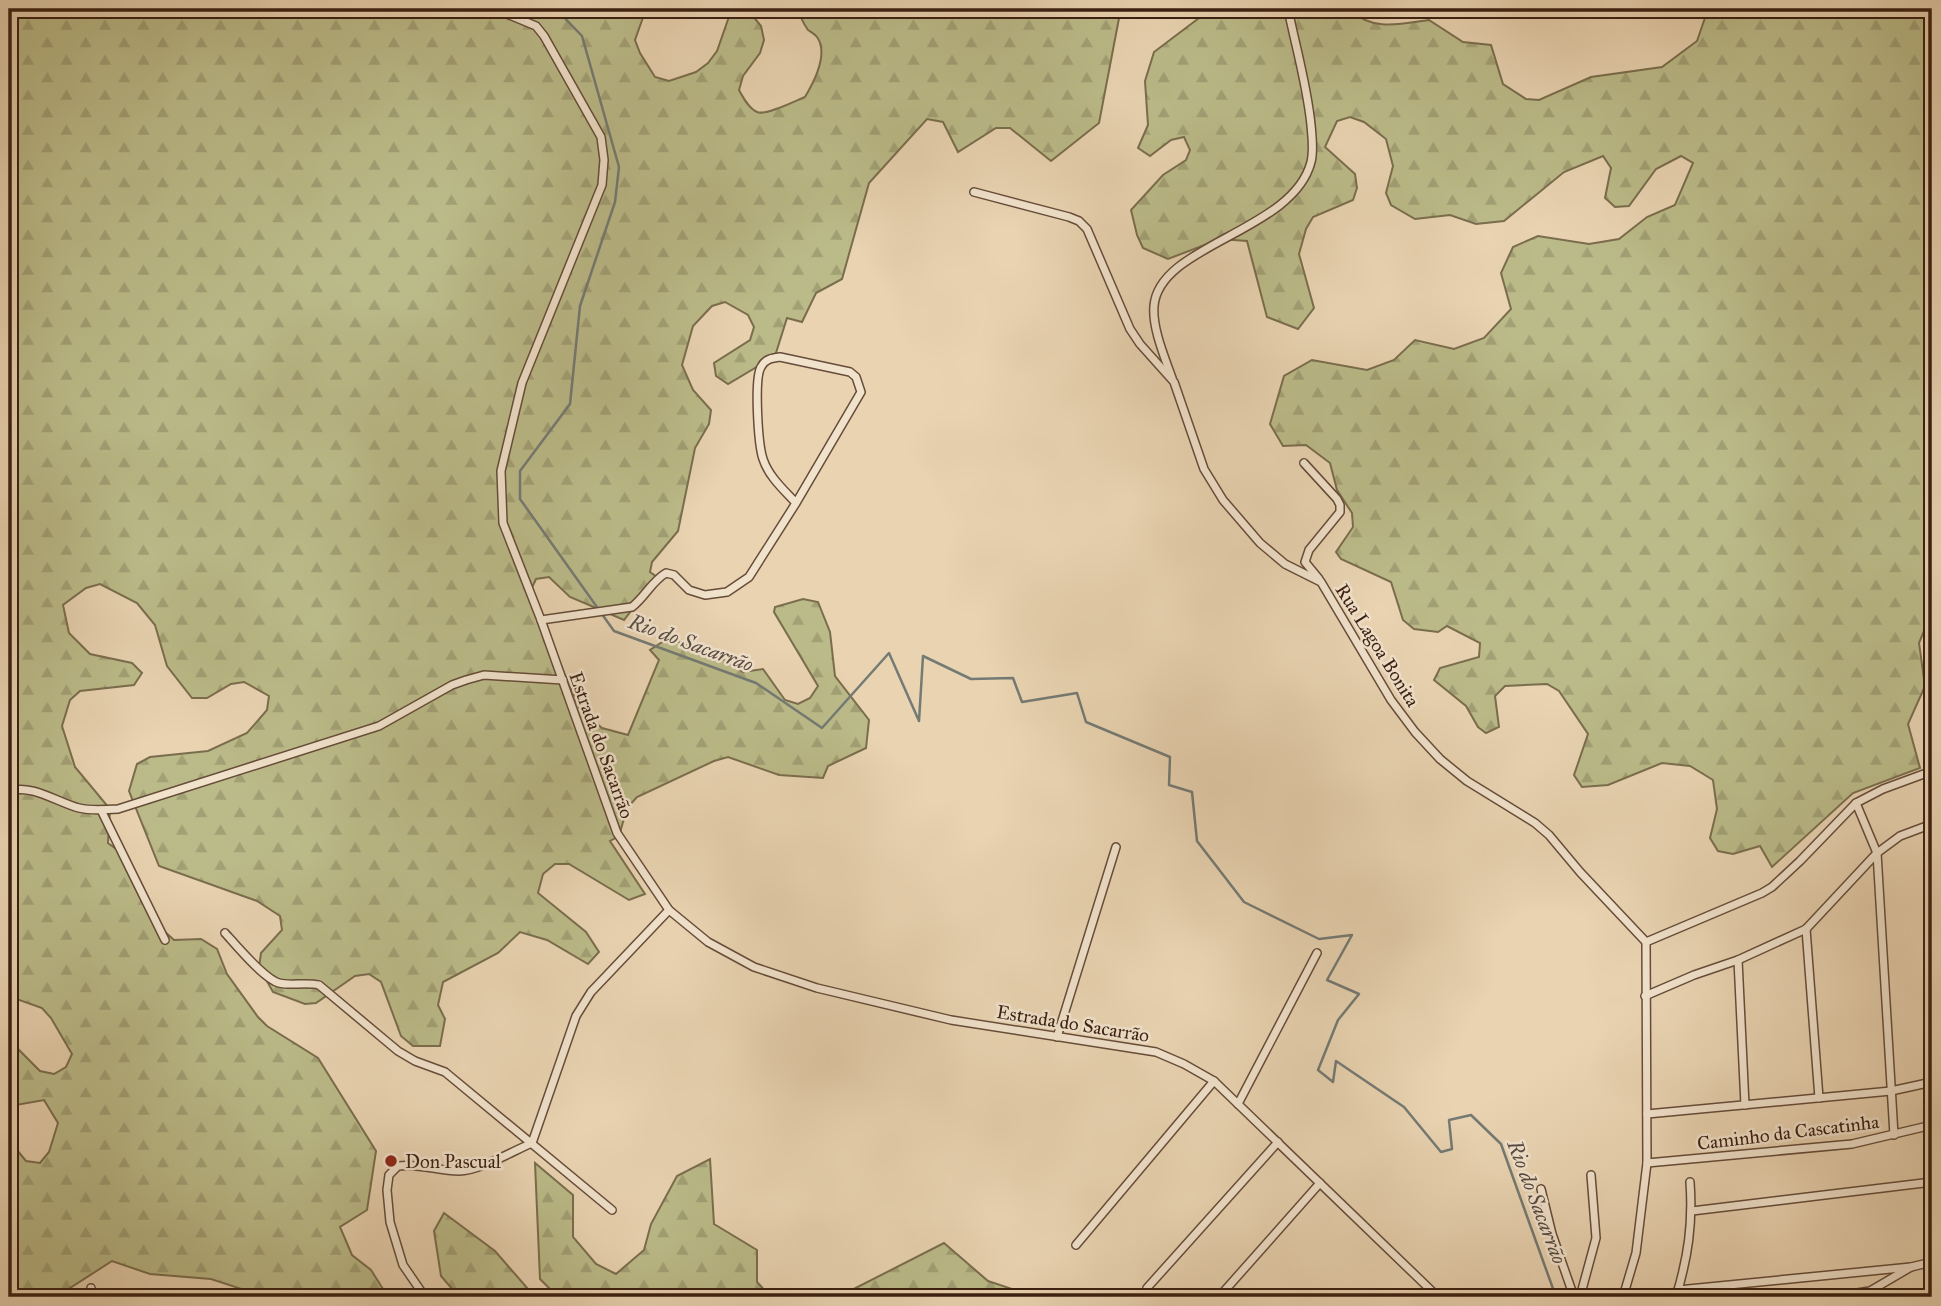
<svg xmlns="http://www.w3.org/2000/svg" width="1941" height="1306" font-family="'IM FELL Great Primer',serif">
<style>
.forest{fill:url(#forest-firs);stroke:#7a6d4d;stroke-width:2}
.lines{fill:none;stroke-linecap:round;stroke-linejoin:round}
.stream{stroke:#747a74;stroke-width:2.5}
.street-casing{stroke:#664c39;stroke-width:10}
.street{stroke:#f1e2cc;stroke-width:7}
.poi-dot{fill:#8f2418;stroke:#f1e2cc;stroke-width:2.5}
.labels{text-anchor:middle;stroke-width:5;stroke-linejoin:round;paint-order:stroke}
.street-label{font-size:19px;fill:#3a1f11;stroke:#f1e2cc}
.poi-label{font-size:19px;fill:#3a1f11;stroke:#f1e2cc;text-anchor:start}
.water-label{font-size:21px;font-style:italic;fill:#574c43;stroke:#f1e2cc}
</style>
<defs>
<pattern id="forest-firs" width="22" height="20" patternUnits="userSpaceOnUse" patternTransform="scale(1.75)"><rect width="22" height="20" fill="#bbbb89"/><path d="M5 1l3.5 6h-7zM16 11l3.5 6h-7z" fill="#a2a075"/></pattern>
</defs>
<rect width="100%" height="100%" fill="#e9d3b1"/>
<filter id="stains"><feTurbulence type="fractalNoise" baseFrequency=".00286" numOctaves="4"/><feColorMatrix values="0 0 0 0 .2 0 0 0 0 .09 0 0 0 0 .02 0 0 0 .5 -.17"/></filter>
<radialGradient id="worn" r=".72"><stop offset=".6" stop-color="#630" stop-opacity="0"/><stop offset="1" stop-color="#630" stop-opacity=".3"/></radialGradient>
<g class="forest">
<path d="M9 9H646L635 40 640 53 655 77 669 81 696 72 708 63 717 51 731 11 735 9H747L761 26 764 40 760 53 743 76 739 90C743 97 748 108 757 112 766 116 795 101 805 97 814 82 829 54 817 37 815 34 811 32 808 30 803 23 800 17 799 9H1124L1120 13 1099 123 1051 161 1010 128H996L958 152 943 122 927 119 869 183 842 279 816 293 802 322 787 318 775 356 728 384 716 376 714 363 750 340 754 327 748 315 725 302 712 306 693 326 682 365 693 390 711 410 709 424 695 448 678 531 652 562 650 572 657 577 624 620 570 597 549 577 536 579 529 594 580 709 602 728 628 735 659 660 650 650 667 639 708 650 743 672 763 669 785 700 798 704 810 698 818 686 774 612 775 607 803 599 818 602 830 632 835 676 869 720 866 748 828 766 823 778 779 775 728 757 714 761 637 797 627 808 619 836 610 841 645 894 629 900 569 864H555L543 874 538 893 586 932 599 952 588 964 547 940 520 932 498 953 443 982 438 1005 445 1019 440 1046H413L401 1036 381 982 369 974 355 976 316 1003 305 1004 273 992 259 967 261 953 282 930 280 916 257 901 159 866 129 791 137 764 150 757 208 751 247 733 267 710 269 696 244 682 231 684 207 698H192L167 666 155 625 137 603 100 584 86 588 63 605 69 633 90 654 132 663 142 673 134 685 80 691 70 700 62 726 75 767 110 809 108 843 123 854 154 922 174 940 201 939 217 949 227 974 258 1017 267 1026 318 1058 376 1151 367 1210 340 1227 352 1255 371 1270 388 1297H266L211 1279 150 1274 112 1261 56 1297H9V1148L17 1150 26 1161 40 1163 49 1152 58 1123 44 1100 16 1105 9 1102V1040L40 1071 54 1074 66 1067 72 1054 51 1018 42 1008 14 998 9 1001Z"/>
<path d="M1211 9H1349C1373 32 1400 24 1429 20L1463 42 1491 45 1503 84 1526 99 1539 100 1591 77 1662 67 1697 41 1708 9H1932V612L1919 643 1925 686 1908 724 1920 768 1853 793 1772 867 1760 846 1733 854 1718 851 1710 838 1717 809 1713 780 1690 766 1662 763 1608 785 1582 787 1574 775 1588 734 1559 691 1547 684 1505 686 1495 696 1499 727 1486 733 1478 727 1466 706 1434 680 1440 668 1479 657 1480 643 1447 626 1438 632 1414 629 1403 620 1391 582 1341 559 1336 552 1353 527 1352 513 1337 490 1330 463 1306 445 1283 446 1270 424 1284 376 1312 360 1367 370 1394 360 1415 340 1454 349 1484 338 1511 309 1501 273 1513 247 1538 236 1589 244 1619 239 1647 217 1675 205 1693 163 1681 156 1656 169 1629 206 1615 207 1605 198 1611 168 1603 156 1564 172 1504 221 1476 224 1450 215 1415 219 1391 205 1386 193 1393 166 1386 139 1364 122 1350 117 1337 121 1325 147 1355 174 1357 188 1353 200 1313 217 1306 229 1299 254 1314 308 1298 329 1267 317 1247 241 1220 239 1168 259 1143 248 1137 235 1131 210 1163 175 1186 160 1190 150 1184 137 1171 140 1150 156 1138 148 1148 125 1145 81 1154 52Z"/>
<polygon points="710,1159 714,1224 757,1250 757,1282 771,1297 558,1297 540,1279 535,1163 573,1195 573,1237 596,1264 616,1274 644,1250 651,1224 677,1176"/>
<polygon points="444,1213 495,1251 535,1297 459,1297 441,1276 434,1231"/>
<polygon points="944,1243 988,1281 1036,1297 838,1297"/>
</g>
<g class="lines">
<polyline class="stream" points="556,9 582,36 619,167 615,202 580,306 570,404 520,471 520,499 614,631 756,683 822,728 889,653 919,721 923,656 971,679 1013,678 1022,702 1077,693 1086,722 1170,757 1169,785 1192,792 1197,841 1244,902 1319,939 1352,935 1327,980 1359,994 1338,1020 1318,1070 1333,1082 1336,1061 1404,1107 1441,1152 1452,1149 1449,1120 1471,1115 1501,1144 1556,1297"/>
<defs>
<g id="street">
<polyline points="495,9 536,26 544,36 601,137 604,160 602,185 522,383 501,471 503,523 541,620 617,833 669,910 708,942 754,967 817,988 951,1020 1156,1052 1184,1064 1214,1081 1438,1297"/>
<polyline points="974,192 1069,217 1079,221 1087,229 1130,329 1140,344 1174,382 1204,469 1223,500 1260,543 1285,564 1321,582 1391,700 1415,732 1440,759 1467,781 1535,823 1549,835 1580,872 1646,942 1647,1163 1636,1253 1623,1297"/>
<path d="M1172 378C1165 358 1152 328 1154 306 1159 244 1293 232 1311 162 1314 150 1312 137 1311 125 1307 85 1296 48 1288 9"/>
<polyline points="1304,463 1337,499 1340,505 1340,512 1309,550 1305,562 1319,579"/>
<path d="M541 620 632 607C645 597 652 581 666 573L674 575 689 590 705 595 727 592 749 577 796 503 861 392 856 377 850 372 780 357C772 358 765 359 761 367 754 379 758 444 763 459 769 477 784 490 796 503"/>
<path d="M9 791C33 784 56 802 79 808 91 811 105 810 118 809L379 726 452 685 466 680 484 675 563 680"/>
<polyline points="1856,803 1877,853 1894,1135"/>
<polyline points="101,810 165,940"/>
<polyline points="1806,929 1819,1098"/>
<path d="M225 933C236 945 264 979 279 983 291 986 306 982 319 985L398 1051 415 1061 445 1072 612 1210"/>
<polyline points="1646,942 1762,893 1772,887 1800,861 1856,803 1883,789 1932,771"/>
<polyline points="1738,960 1745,1105"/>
<polyline points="1645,996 1694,975 1738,960 1806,929 1877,853 1900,836 1932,824"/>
<polyline points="1057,1037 1116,847"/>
<polyline points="1238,1104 1317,953"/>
<polyline points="1647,1114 1891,1091 1932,1082"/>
<polyline points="1647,1163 1852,1144 1932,1125"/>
<polyline points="1541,1189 1552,1234 1574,1297"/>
<polyline points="1692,1211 1932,1182"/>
<polyline points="1076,1245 1214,1081"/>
<polyline points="1147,1288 1278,1142"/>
<polyline points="1678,1290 1911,1267"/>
<polyline points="90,1297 91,1288"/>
<path d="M425 1297 403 1265 390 1222 387 1190 389 1175 398 1166C419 1163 438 1171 459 1171 479 1171 513 1151 532 1143L576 1016 591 992 669 910"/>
<polyline points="1219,1297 1320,1183"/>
<polyline points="1580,1297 1596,1238 1591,1175"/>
<path d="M1676 1297C1688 1257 1693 1224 1690 1182"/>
<polyline points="1832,1297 1870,1291 1911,1267 1932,1262"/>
</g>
</defs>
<use href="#street" class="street-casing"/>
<use href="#street" class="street"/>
</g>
<circle class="poi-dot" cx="391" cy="1161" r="7"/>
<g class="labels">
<g class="street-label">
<text transform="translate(1378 645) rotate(58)" y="7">Rua Lagoa Bonita</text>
<text transform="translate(602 745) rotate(70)" y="7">Estrada do Sacarrão</text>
<text transform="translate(1073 1023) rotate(9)" y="7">Estrada do Sacarrão</text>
<text transform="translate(1788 1132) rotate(-7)" y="7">Caminho da Cascatinha</text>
</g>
<g class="poi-label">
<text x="405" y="1168">Don Pascual</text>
</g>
<g class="water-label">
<text transform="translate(691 643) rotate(20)" y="7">Rio do Sacarrão</text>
<text transform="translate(1537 1202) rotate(69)" y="7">Rio do Sacarrão</text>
</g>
</g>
<rect width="1941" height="1306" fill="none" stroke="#e9d3b1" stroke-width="35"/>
<rect x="10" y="10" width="1920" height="1285" fill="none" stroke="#3a1f11" stroke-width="3.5"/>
<rect x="18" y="18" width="1906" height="1271" fill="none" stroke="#3a1f11" stroke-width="2"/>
<rect width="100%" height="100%" filter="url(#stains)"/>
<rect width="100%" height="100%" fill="url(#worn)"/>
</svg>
